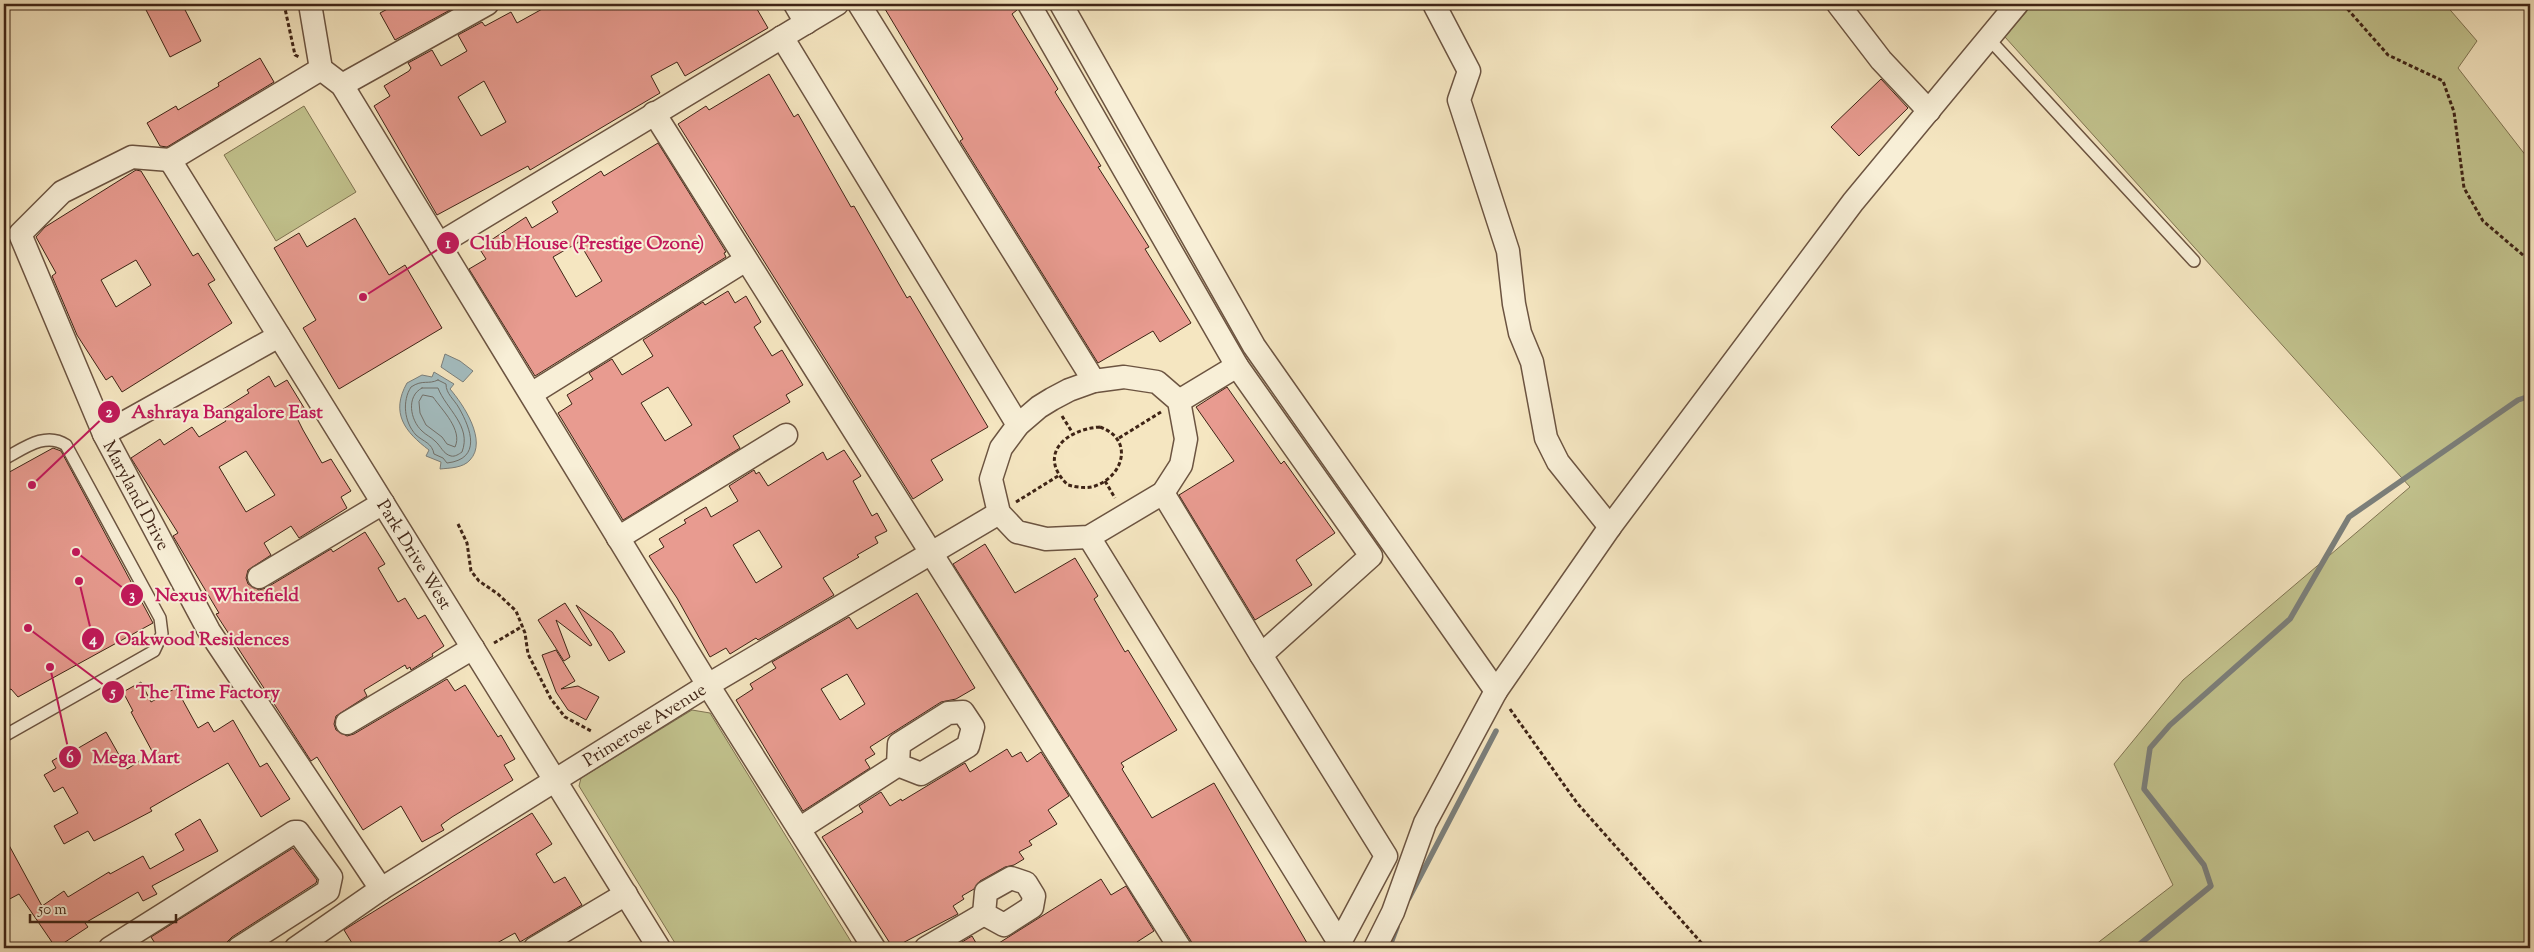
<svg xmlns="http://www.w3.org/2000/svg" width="2534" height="952" font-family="'Sorts Mill Goudy',serif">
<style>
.green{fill:#c2c38e;stroke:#807452}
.water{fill:#a3bcbf;stroke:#7b7f7b}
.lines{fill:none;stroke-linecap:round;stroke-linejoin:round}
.shore{stroke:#71706a;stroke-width:1}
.stream{stroke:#7b7f7b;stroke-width:5.5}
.building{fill:#e89b90;stroke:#3f2416;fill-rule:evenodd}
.service-casing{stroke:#6c5441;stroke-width:14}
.minor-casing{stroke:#6c5441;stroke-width:25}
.path{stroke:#3f2416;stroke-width:3;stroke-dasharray:4 2.5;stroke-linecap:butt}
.service{stroke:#f8efd7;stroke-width:11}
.minor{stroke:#f8efd7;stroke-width:22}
.labels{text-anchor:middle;stroke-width:4;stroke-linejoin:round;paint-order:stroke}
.street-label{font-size:18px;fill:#3f2416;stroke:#f8efd7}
.leader{fill:none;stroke:#c2185b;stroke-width:2}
.callout-dot{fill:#c2185b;stroke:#f8efd7;stroke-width:2}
.mark-label{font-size:15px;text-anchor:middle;font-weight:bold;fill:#fff}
.callout-label{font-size:19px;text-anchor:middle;font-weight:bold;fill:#c2185b;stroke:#f8efd7;stroke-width:4;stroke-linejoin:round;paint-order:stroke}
</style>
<rect width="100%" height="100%" fill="#f5e6c1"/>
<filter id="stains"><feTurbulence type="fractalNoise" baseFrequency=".004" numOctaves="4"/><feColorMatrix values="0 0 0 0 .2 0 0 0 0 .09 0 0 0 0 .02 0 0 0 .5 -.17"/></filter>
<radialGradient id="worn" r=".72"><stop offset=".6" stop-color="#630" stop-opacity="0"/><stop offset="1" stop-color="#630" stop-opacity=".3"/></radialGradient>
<g class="green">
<polygon points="2033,4 2445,4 2477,41 2458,68 2530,161 2530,948 2091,948 2173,885 2114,764 2183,680 2410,487 2005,37"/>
<polygon points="304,106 356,192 276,241 224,155"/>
<polygon points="692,710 710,713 855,948 678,948 579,786 581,778"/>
</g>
<g class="water">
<polygon points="445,354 460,361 473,371 463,382 441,367"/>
<path d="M434 372 454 384 450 389C463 404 488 441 470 460 463 468 450 468 440 469L441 462 426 456 429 450C405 432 390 413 407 383L422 375 432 377Z"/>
</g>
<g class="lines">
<g class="shore">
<path d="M438 380 446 384C446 394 454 399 459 408 471 429 482 459 447 463L443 458 434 454C432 443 424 442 416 435 404 422 402 401 411 387 423 379 428 385 438 380Z"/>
<path d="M422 388H438C446 409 472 426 462 452 459 454 455 457 451 456 443 454 441 446 435 441 431 437 426 435 422 431 410 420 406 396 422 388Z"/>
<path d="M423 395 433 397C442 410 463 430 455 447L447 444 442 437 426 425 420 413 419 402Z"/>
</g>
<g class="stream">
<polyline points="2524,4 2530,14"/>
<polyline points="1409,898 1496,731"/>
<polyline points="1389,948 1397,927"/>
<polyline points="2135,948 2211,886 2204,865 2144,789 2150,748 2170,725 2290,619 2349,517 2518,400 2530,396"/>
</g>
</g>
<g class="building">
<polygon points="143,4 182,4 201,41 170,57"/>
<polygon points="397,4 461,4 395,40 380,13"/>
<path d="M542 4H754L768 28 685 76 677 62 651 76 660 93 530 170 528 166 437 215 374 106 390 96 384 86 409 71 411 68 408 63 432 50 441 66 467 51 458 35 482 22 485 26 511 12 517 23 544 8ZM484 81 506 122 481 136 458 97Z"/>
<polygon points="882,4 1016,4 1017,10 1012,14 1058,89 1055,92 1101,166 1098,167 1149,247 1145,249 1191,323 1160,342 1153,331 1098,363 965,149 960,141 963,139"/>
<polygon points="260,58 274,82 167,147 160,146 147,123 176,106 178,110 219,86 218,83"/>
<polygon points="769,74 794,117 798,114 851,207 854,206 907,298 910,296 988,427 931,460 943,480 913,499 678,124 706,106 709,110"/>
<polygon points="1881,79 1908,108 1859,156 1831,127"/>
<path d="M658 143 726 252 724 253 726 257 535 376 469 269 486 259 479 248 526 217 532 228 558 212 552 202 601 171 604 176ZM579 242 602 281 576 297 553 257Z"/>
<path d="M136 170 141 171 193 256 198 253 215 280 208 284 232 323 122 392 112 376 106 380 77 335 52 276 56 273 36 237 45 227ZM136 260 151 285 116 307 101 280Z"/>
<polygon points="355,218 389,275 405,265 442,328 339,389 303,328 316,320 274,248 299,233 307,247"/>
<path d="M728 291 735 303 746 296 761 322 754 327 772 356 782 350 803 385 786 395 790 402 733 436 740 448 623 520 558 413 572 404 567 395 593 379 589 373 612 359 622 375 653 356 643 340 703 302 705 305ZM668 387 692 425 665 441 641 403Z"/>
<path d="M269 376 275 387 287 380 306 411 296 416 303 430 322 463 331 459 351 491 341 497 347 508 299 538 291 526 264 543 271 555 248 570 246 578 248 584 259 590 266 588 331 549 333 552 365 532 385 564 378 568 398 602 405 598 418 619 425 615 444 646 432 654 433 656 411 670 410 667 407 669 405 665 364 690 367 696 336 716 334 724 336 730 347 736 354 734 447 679 455 691 465 685 498 737 501 735 515 759 504 765 513 780 452 817 441 825 444 830 422 842 401 806 363 830 317 757 311 761 216 614 219 613 173 536 178 533 131 458 160 439 164 445 192 427 199 437 226 421 220 411 249 393 247 390ZM246 451 275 495 246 512 219 467Z"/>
<polygon points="1227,387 1281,464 1284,461 1335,533 1296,560 1312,585 1255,620 1179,495 1234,461 1196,407"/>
<polygon points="53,448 61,451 153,623 18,697 11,689 4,692 4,475"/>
<path d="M844 450 861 476 853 481 872 516 877 513 887 531 875 537 878 543 857 555 859 557 823 578 834 595 758 640 756 638 730 654 726 648 710 657 677 598 649 556 664 547 659 539 686 523 684 520 706 507 711 517 738 501 729 486 754 470 756 474 759 472 768 486 823 452 827 460ZM759 530 782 567 756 583 733 545Z"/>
<polygon points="985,544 1015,593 1075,558 1098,596 1094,599 1125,652 1128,650 1177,730 1121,763 1124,767 1122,769 1152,818 1214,783 1310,948 1193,948 1191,941 953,564"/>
<path d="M917 593 975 688 956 699 941 702 870 747 875 754 865 760 870 768 803 811 736 700 753 689 750 684 776 668 772 662 849 617 857 629ZM847 674 865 704 840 720 821 689Z"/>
<polygon points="565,603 592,645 590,646 556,620 570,657 564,661 538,620"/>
<polygon points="576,605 612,632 625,652 609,661"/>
<polygon points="556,650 575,681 561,689 578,686 599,697 586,720 568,710 556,692 542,655"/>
<polygon points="141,682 151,702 176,688 198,728 208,722 214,732 233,720 260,767 267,763 290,799 261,817 228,763 150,808 152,811 116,830 94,841 88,831 64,844 54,826 78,813 63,787 54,792 44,775 56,768 52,761 67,752 68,754 106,732 127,769 153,753 131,712 133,711 123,692"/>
<polygon points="1007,749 1012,757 1021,752 1027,762 1041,752 1069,796 1048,810 1057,824 1029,841 1032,845 1019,852 1024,859 1014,865 1005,867 980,881 974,889 962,896 964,899 953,906 958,914 893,948 822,837 863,812 859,806 881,792 890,806 901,799 902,801 965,763 970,772"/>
<polygon points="532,813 552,844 536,854 554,883 565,877 582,905 520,942 515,933 488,948 355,948 344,930"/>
<polygon points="200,819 218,851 152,886 157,894 143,901 138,892 85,923 88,927 56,948 19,894 4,902 4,836 42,906 64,891 68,897 109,872 110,874 143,856 150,869 184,850 175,834"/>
<polygon points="293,848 317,880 316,883 232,937 221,948 158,948 151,937"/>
<polygon points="1101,879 1111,895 1126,886 1154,931 1137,942 1140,948 991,948"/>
<polygon points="972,936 979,948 952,948"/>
</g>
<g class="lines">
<defs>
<g id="service">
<polyline points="1989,39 2194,261"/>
<path d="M4 459C23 449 45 431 66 445L160 618 162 634 154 651 4 736"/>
</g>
<g id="minor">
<polyline points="310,4 321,69 342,85 708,685 874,948"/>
<polyline points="795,4 806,23"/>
<polyline points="859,4 1094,381"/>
<polyline points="1029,4 1237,366 1179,401"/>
<polyline points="1061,4 1254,346 1496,691"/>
<polyline points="1438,4 1435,6 1469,71 1459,100 1508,251 1514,304 1520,333 1532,362 1546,438 1558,462 1610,527"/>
<polyline points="1838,4 1881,60 1929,111"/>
<polyline points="782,37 1018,425"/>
<polyline points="342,85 487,4"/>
<polyline points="654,113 1180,948"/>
<path id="s1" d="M170 160 659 948"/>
<path id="s2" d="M170 160 132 157 62 192 20 234 104 434 209 631 381 889"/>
<polyline points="170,160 321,69"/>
<polyline points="439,244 837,4"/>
<polyline points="1237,366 1371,556 1261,655"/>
<polygon points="1124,377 1157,382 1179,401 1186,439 1181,465 1163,493 1089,537 1046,539 1017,532 999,513 991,479 1001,448 1018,425 1039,407 1052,399 1069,390 1094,381"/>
<polyline points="531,394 746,260"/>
<polyline points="104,434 279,336"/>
<polyline points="1163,493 1261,655 1386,856 1337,948"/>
<polyline points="1089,537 1340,944"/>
<polyline points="618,538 786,435"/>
<polyline points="259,577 383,503"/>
<polyline points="347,723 473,648"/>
<polyline points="799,829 898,765 899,744 948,713 963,712 973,727 968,746 921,774 898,765"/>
<polygon points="1011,878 1026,883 1034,896 1032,907 1004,925 984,914 986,892"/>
<polyline points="110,948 294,832 298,832 331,877 328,891 239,948"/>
<path id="s3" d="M296 948 381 889 708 685 999 513"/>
<polyline points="535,948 626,894"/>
<polyline points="926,948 984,914"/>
<polyline points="1375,948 1393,912 1425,823 1496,691 1610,527 1853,202 2017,4"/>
</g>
</defs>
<use href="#service" class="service-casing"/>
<use href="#minor" class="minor-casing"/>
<g class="path">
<polyline points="284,4 295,55 299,57"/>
<polyline points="2343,4 2388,55 2443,81 2454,112 2464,188 2483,221 2530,261"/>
<polyline points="1062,416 1072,432"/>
<path d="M1100 427C1134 439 1124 476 1095 486 1086 489 1076 487 1068 485 1036 455 1066 429 1100 427Z"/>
<polyline points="1119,438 1161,412"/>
<polyline points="1105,481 1115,498"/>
<polyline points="1016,502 1058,476"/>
<polyline points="458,524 467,543 471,571 479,581 498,594 516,611 525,633 528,654 551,699 565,717 593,732"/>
<polyline points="494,643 523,626"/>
<polyline points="1510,709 1577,803 1706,948"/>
</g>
<use href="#service" class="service"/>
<use href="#minor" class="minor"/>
</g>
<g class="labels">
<g class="street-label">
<text dy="6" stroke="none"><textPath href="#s2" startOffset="462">Maryland Drive</textPath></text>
<text dy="6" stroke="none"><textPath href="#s1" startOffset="464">Park Drive West</textPath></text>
<text dy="6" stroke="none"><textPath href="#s3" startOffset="414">Primerose Avenue</textPath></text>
</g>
</g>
<path class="leader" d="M363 297L448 243M32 485L109 412M76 552L132 595M79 581L93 639M28 628L113 692M50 667L70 757"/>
<g class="callout-dot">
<circle cx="363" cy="297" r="5"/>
<circle cx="32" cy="485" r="5"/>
<circle cx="76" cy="552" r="5"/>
<circle cx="79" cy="581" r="5"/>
<circle cx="28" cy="628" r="5"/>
<circle cx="50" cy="667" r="5"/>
<circle cx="448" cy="243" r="12"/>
<circle cx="109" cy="412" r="12"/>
<circle cx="132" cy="595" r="12"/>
<circle cx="93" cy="639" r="12"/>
<circle cx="113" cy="692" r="12"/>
<circle cx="70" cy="757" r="12"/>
</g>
<g class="mark-label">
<text x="448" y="248">1</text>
<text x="109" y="417">2</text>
<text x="132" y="600">3</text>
<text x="93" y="644">4</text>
<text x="113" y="697">5</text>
<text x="70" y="762">6</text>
</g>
<g class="callout-label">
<text x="587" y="249">Club House (Prestige Ozone)</text>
<text x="227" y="418">Ashraya Bangalore East</text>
<text x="227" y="601">Nexus Whitefield</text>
<text x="202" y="645">Oakwood Residences</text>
<text x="208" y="698">The Time Factory</text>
<text x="136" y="763">Mega Mart</text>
</g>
<rect width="2534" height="952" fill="none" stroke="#f5e6c1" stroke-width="20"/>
<rect x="5" y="5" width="2524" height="942" fill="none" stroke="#3f2416" stroke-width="2.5"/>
<rect x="10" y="10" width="2514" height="932" fill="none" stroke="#3f2416"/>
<path d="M30 914v8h146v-8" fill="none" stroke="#3f2416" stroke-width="2.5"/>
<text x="38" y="914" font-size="15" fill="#3f2416" stroke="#f8efd7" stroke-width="4" paint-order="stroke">50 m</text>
<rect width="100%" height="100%" filter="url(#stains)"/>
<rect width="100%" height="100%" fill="url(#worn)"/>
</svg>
